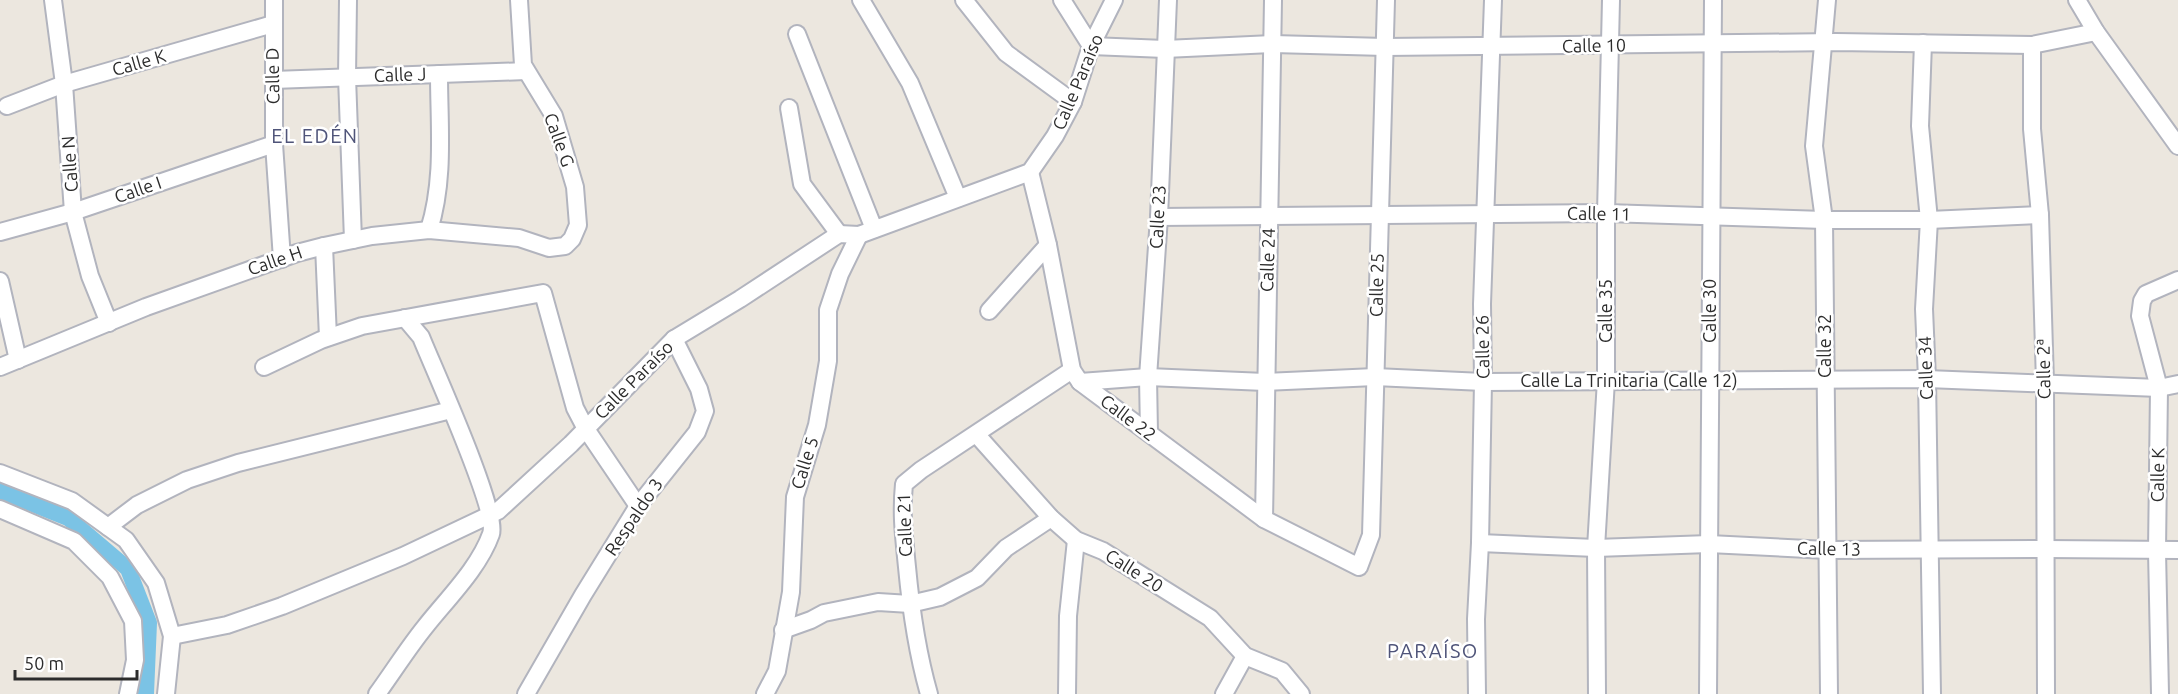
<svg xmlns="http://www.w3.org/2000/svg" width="2178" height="694" font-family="Ubuntu,sans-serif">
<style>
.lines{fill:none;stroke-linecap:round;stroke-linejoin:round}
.canal{stroke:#7bc3e5;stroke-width:16}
.minor-casing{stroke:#b2b4be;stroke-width:20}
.minor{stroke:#fff;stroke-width:16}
.labels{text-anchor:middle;stroke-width:5;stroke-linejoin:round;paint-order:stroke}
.street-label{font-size:18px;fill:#2c2c2c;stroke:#fff}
.neighbourhood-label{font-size:20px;letter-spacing:1.5px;fill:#4f5479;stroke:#fff}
</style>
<rect width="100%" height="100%" fill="#ece7df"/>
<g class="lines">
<polyline class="canal" points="0,491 68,518 128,569 149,623 146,694"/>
<defs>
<g id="minor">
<polyline points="53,0 64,84 73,212 90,276 109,323"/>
<polyline points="274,0 274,144 282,259"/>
<polyline points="348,0 347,77 353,240"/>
<polyline points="861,0 910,83 958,198"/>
<polyline points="964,0 1006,53 1073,102"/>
<polyline points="1062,0 1091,46 1165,49 1273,44 1385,47 1836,42 2032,45 2096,32"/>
<polyline points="1827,0 1814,146 1824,220 1829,694"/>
<polyline points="2077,0 2096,32 2178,146"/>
<polyline points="797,34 874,229"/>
<polyline points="1923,43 1920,126 1929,220 1924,309 1927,379 1932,694"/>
<polyline points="2032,45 2032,129 2040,215 2045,383 2046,694"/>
<polyline points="273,80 526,71"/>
<polyline points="7,106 64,84 273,24"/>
<polyline points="789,108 802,184 839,234"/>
<polyline points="1030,172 1048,245 1072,370 1080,382 1264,519 1359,567 1371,535 1386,0"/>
<polyline points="1159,217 1606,213 1824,220 1929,220 2040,215"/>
<path d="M429 230C445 179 439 126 439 74"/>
<polyline points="0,232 73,212 274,144"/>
<polyline points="324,246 328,337"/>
<polyline points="0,281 18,360"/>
<polyline points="989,311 1048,245"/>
<polyline points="0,367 146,307 297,253 324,246 372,236 429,230 519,238 549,248 565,246 572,239 578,225 575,187 554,116 523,65 519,0"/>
<polyline points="264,367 321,340 362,326 543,293 575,408 586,429 638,506"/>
<polyline points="1080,382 1148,377 1265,382 1375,377 1483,382 1927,379 2159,388 2178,384"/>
<polyline points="1149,433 1148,377 1159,217 1168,0"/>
<polyline points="977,435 1051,518 1076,540 1103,551 1210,618 1245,656 1282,671 1301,694"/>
<polyline points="0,473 72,501 126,540 156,583 172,636 166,694"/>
<polyline points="0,509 74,541 110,577 133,621 135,660 128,694"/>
<polyline points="1264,519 1273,0"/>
<polyline points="108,527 137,505 187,480 238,463 451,410"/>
<polyline points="1480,543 1596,548 1709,544 1827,550 2046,549 2178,550"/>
<polyline points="783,630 811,620 824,613 878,602 910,604 940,597 977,578 1006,548 1051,518"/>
<polyline points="172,636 227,625 282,606 403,556 498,511 571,444 674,339 740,299 839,234 859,235 1030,172 1055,136 1073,102 1091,46 1114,0"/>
<path d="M377 694C393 672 408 648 425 627 447 599 479 568 491 534 499 512 433 367 421 337L405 318"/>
<polyline points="526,694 583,595 638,506 697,432 705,411 699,389 674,339"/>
<polyline points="765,694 777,671 791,592 795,497 817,425 828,361 828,310 840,274 859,235"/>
<path d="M929 694C917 652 911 610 907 567 904 537 901 514 904 484L921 470 1072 370"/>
<polyline points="1067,694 1068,616 1076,540"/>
<polyline points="1224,694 1245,656"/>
<polyline points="1477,694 1476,619 1480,543 1483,382 1482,304 1493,0"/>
<polyline points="1597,694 1596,548 1606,380 1606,213 1611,0"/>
<polyline points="1708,694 1713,0"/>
<polyline points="2160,694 2157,551 2159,388 2140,316 2142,301 2146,294 2178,280"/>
</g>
</defs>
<use href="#minor" class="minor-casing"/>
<use href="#minor" class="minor"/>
</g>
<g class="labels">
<g class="street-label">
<text transform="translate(1594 46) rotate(-1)" y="6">Calle 10</text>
<text transform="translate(139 63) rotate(-16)" y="6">Calle K</text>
<text transform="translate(400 75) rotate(-2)" y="6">Calle J</text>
<text transform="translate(273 76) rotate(-91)" y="6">Calle D</text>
<text transform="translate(1078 82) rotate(-67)" y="6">Calle Paraíso</text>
<text transform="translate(559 140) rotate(70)" y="6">Calle G</text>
<text transform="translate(70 164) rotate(-94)" y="6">Calle N</text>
<text transform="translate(138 190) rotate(-19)" y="6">Calle I</text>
<text transform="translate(1599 214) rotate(1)" y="6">Calle 11</text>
<text transform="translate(1158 217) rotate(-87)" y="6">Calle 23</text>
<text transform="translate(1268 260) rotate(-88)" y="6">Calle 24</text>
<text transform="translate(275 261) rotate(-19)" y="6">Calle H</text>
<text transform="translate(1377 285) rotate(-89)" y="6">Calle 25</text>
<text transform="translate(1606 311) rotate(-90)" y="6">Calle 35</text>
<text transform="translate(1710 311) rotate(-90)" y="6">Calle 30</text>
<text transform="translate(1825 346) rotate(-90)" y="6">Calle 32</text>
<text transform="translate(1483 347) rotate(-91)" y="6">Calle 26</text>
<text transform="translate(1926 368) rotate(-92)" y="6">Calle 34</text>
<text transform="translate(2044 369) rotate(-91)" y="6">Calle 2ª</text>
<text transform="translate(634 380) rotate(-45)" y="6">Calle Paraíso</text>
<text x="1629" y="387">Calle La Trinitaria (Calle 12)</text>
<text transform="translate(1128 418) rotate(37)" y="6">Calle 22</text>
<text transform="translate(805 463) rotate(-73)" y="6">Calle 5</text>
<text transform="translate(2158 475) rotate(-89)" y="6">Calle K</text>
<text transform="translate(634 517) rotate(-56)" y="6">Respaldo 3</text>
<text transform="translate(905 525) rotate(-92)" y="6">Calle 21</text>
<text transform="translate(1829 549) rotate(1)" y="6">Calle 13</text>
<text transform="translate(1134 571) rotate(32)" y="6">Calle 20</text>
</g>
<g class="neighbourhood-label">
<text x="315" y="143">EL EDÉN</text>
<text x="1433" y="658">PARAÍSO</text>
</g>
</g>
<path d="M15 670v9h122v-9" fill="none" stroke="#2c2c2c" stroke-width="3"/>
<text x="24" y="670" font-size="18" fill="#2c2c2c" stroke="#ffffff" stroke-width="4.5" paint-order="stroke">50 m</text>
</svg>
